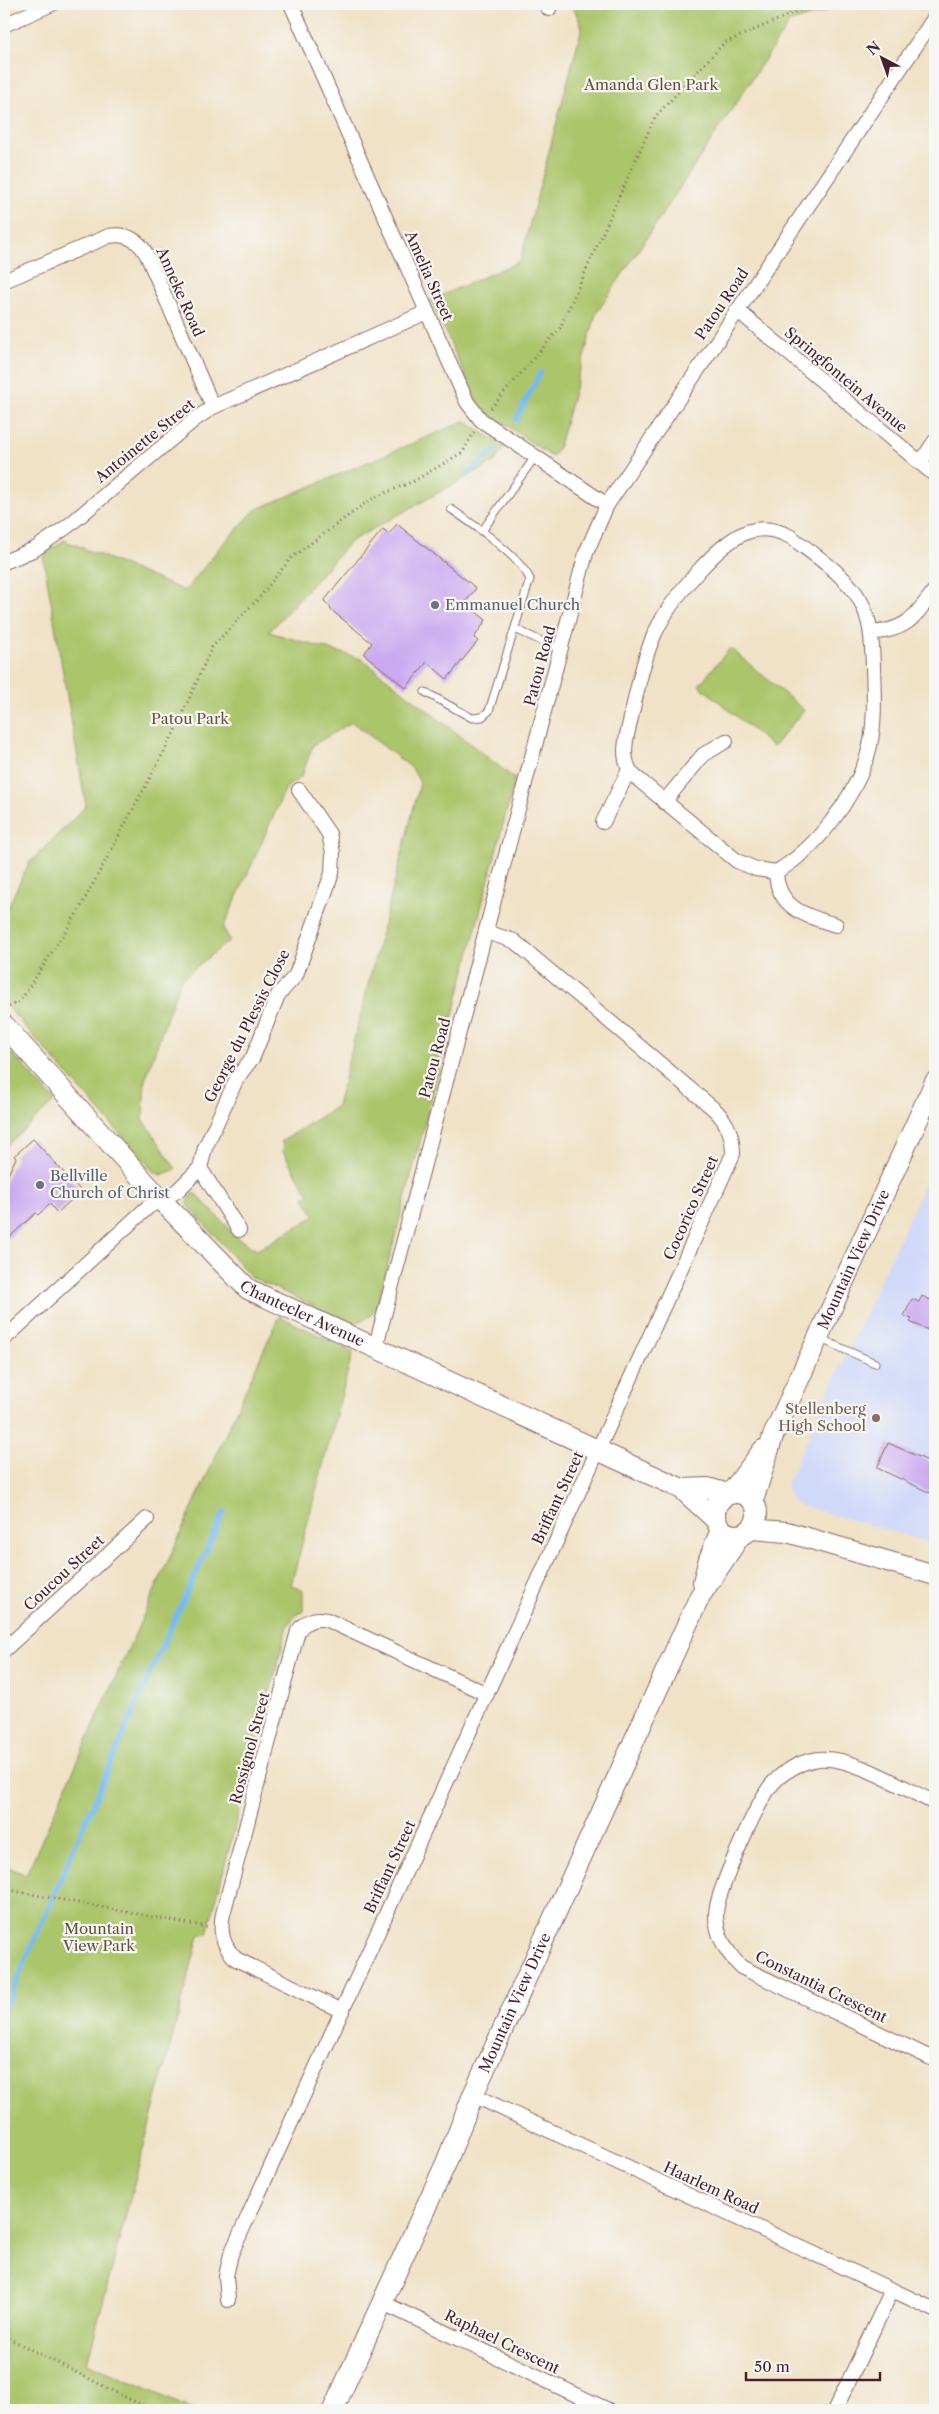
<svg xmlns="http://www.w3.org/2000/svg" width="939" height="2414" font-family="'Libre Caslon Text',serif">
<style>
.built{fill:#d1d9f9}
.green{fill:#abc56b;stroke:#7a724b}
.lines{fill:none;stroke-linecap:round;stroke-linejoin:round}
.stream{stroke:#75bbec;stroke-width:5.5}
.building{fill:#caa9f1}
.lane-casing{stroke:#846361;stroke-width:9}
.street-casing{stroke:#846361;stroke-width:16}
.secondary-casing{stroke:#846361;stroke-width:22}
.path{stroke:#846361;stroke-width:3;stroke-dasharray:1 4;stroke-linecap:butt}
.lane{stroke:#fff;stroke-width:7}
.street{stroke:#fff;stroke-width:14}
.secondary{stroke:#fff;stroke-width:20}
.worship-dot{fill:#6b7280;stroke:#f6f6f2;stroke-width:2}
.education-dot{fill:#8d6e63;stroke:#f6f6f2;stroke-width:2}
.labels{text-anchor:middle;stroke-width:4.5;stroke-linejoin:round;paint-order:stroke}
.park-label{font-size:15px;fill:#67513e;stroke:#f6f6f2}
.street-label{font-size:15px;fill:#4a1f2b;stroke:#f6f6f2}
.worship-label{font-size:15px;fill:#5b616d;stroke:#f6f6f2;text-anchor:start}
.education-label{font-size:15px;fill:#785e54;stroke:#f6f6f2;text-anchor:end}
</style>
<rect width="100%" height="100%" fill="#f6f6f2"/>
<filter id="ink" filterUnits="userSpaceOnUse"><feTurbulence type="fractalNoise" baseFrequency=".02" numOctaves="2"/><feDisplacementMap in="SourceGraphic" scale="10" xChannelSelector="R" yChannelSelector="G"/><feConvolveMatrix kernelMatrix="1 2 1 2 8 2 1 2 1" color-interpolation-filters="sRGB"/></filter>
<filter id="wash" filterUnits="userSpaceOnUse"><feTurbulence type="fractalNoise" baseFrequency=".0096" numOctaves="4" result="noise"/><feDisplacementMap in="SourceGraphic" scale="20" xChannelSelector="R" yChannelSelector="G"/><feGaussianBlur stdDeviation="1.12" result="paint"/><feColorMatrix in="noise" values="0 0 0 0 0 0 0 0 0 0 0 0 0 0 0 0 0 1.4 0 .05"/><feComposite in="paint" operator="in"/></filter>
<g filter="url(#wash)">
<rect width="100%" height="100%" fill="#f0e2c6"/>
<polygon class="built" points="935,1161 935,1544 793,1503 786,1485"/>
<g class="green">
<polygon points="572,4 846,4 789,23 596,314 558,449 552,457 479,406 431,300 520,261 582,27"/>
<path d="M465 421 505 447 494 462 351 541 269 632 362 659 515 779 377 1306C371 1317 364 1322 351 1323L251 1277 187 1204 192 1194H196L239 1239 257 1250 315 1216 304 1198 309 1195 282 1150 285 1148 281 1142 337 1106 420 783 412 768 352 722 313 745 301 777 286 788 223 928 230 940 180 980 145 1080 143 1119 176 1169 161 1175 153 1171 4 1003V915L29 863 86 806 43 556 64 540 185 591 221 546 255 510Z"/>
<polygon points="730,648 804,710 773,747 699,685"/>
<polygon points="4,1045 55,1101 4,1148"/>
<polygon points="279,1316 353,1352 291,1585 303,1590 303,1611 294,1617 287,1627 207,1934 199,1936 87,2363 194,2410 4,2410 4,1865 26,1875"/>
</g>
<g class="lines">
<g class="stream">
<polyline points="516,420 540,373"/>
<polyline points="467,474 494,451"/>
<polyline points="4,2010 149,1675 224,1512"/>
</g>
</g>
<g id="blocks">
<g class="building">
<polygon points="397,524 476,588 465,603 486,620 474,638 478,641 447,679 427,662 406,688 364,654 372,643 330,609 331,607 324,601 383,529 389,534"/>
<polygon points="33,1139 81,1191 57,1213 50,1204 38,1215 36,1213 4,1242 4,1183 16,1158 14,1156"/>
<polygon points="922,1296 935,1302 935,1333 910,1322 912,1319 904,1316 912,1299 919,1302"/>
<polygon points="888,1443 935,1464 935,1495 877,1468"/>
</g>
</g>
</g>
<g filter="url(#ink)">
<use href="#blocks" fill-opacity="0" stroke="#846361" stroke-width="1"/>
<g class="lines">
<defs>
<g id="lane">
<polyline points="482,531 535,457"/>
<polyline points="515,629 561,650"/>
<path d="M425 692 472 718 482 717 489 711 530 579C517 554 474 525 451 509"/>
<polyline points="821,1339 875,1363"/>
</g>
<g id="street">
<polyline points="291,4 467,402 481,420 607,505"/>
<polyline points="545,4 549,9"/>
<polyline points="4,25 52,4"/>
<path d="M4 281 109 236C126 233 139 240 147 255L213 407"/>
<polyline points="737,310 935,475"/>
<polyline points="920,463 935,441"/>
<polyline points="4,562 35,549 68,526 194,420 213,407 427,312"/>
<path d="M872 633C909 629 913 618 935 590"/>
<polyline points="664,802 703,755 726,741"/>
<polyline points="603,822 629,770"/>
<path d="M776 872 756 869 737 861 633 775C618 756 628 734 632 713 637 689 646 650 657 629 671 600 719 540 750 531 764 527 778 530 791 537 813 554 847 576 860 600 872 621 872 644 873 667 874 697 876 728 867 757 853 800 815 850 776 872 777 908 806 916 836 925"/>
<polyline points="200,1168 239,1230"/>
<polyline points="4,1339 148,1207 177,1191 200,1168 205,1148 237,1078 253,1057 278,995 296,975 332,873 333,853 329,834 299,790"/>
<polyline points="375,1349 586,553 607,505 935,17"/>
<polyline points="4,1650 147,1519"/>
<path d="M935 1803C905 1789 852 1756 819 1759 802 1761 785 1770 773 1783 759 1798 716 1893 716 1914 716 1935 726 1952 741 1967L935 2060"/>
<path d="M342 2011 236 1959C223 1946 219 1932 223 1914L298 1631C305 1621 315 1617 327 1620L487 1694"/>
<polyline points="473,2095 935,2310"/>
<path d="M228 2300 226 2276 231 2254 733 1154C733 1136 728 1123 715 1110L514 941 486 932"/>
<polyline points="381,2302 608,2410"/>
<polyline points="835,2410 892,2290"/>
</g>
<g id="secondary">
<path id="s1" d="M4 1025 161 1200 248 1289 682 1489 715 1519"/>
<polyline points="682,1489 708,1488 728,1494"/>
<circle cx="736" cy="1514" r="21"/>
<polyline points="730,1494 763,1450"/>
<path id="s2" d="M753 1501 773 1436 935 1082"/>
<polyline points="751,1529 787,1532 935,1575"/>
<polyline points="703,1582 709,1559 721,1530"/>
<path id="s3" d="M333 2410 446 2163 473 2095 700 1596 740 1536"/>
</g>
</defs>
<use href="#lane" class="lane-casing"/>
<use href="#street" class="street-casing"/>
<use href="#secondary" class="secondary-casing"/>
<g class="path">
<polyline points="491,408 560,328 655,117 724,43 814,4"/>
<polyline points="9,1007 21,1000 79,910 174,733 212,647 258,599 291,558 371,499 414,481 463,452 474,432"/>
<polyline points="4,1889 207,1927"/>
<polyline points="4,2336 151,2410"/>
</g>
<use href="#lane" class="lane"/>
<use href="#street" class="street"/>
<use href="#secondary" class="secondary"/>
</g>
</g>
<g class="worship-dot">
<circle cx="435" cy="605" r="5"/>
<circle cx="40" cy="1185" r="5"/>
</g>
<circle class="education-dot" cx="876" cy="1418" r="5"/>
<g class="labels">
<g class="park-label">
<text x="651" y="90">Amanda Glen Park</text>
<text x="190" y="724">Patou Park</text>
<text x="99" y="1934">Mountain<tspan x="99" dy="17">View Park</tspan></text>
</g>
<g class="street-label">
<text transform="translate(429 276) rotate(66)" y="5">Amelia Street</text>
<text transform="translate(180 292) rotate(66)" y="5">Anneke Road</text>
<text transform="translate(722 304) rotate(-56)" y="5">Patou Road</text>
<text transform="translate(846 380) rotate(40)" y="5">Springfontein Avenue</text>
<text transform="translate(145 441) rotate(-39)" y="5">Antoinette Street</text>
<text transform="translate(540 666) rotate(-75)" y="5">Patou Road</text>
<text transform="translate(247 1026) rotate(-63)" y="5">George du Plessis Close</text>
<text transform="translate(435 1058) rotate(-75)" y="5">Patou Road</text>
<text transform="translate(691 1208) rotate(-66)" y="5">Cocorico Street</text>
<text dy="5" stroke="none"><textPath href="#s2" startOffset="262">Mountain View Drive</textPath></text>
<text dy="5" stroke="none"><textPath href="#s1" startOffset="419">Chantecler Avenue</textPath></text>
<text transform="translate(558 1498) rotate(-65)" y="5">Briffant Street</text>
<text transform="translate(64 1573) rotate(-43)" y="5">Coucou Street</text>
<text transform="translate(250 1748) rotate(-75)" y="5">Rossignol Street</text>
<text transform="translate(390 1867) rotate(-65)" y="5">Briffant Street</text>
<text transform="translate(821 1987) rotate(26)" y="5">Constantia Crescent</text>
<text dy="5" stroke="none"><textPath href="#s3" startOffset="446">Mountain View Drive</textPath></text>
<text transform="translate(711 2188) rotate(25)" y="5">Haarlem Road</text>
<text transform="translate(502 2342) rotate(26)" y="5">Raphael Crescent</text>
</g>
<g class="worship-label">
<text x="445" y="610">Emmanuel Church</text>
<text x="50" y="1181">Bellville<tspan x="50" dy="17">Church of Christ</tspan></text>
</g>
<g class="education-label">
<text x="866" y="1414">Stellenberg<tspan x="866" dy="17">High School</tspan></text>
</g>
</g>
<rect width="939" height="2414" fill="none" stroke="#f6f6f2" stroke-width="20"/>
<g transform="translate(882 58) rotate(319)" stroke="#f6f6f2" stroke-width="4" paint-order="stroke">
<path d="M0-4L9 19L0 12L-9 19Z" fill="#4a1f2b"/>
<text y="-8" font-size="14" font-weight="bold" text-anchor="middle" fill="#4a1f2b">N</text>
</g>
<path d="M746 2372v8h134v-8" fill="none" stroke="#4a1f2b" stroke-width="2.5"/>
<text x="754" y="2372" font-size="15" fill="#4a1f2b" stroke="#f6f6f2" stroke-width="4" paint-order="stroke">50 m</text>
</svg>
